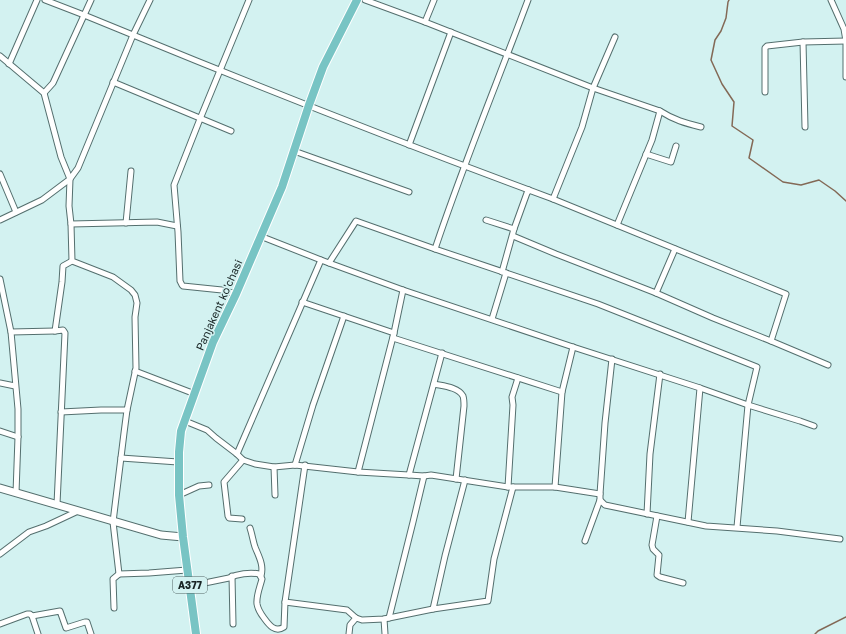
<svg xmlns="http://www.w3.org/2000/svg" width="846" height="634" font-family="'Golos Text',sans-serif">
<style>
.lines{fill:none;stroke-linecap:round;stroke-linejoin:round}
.stream{stroke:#836956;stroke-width:1.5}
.minor-casing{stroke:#546f6e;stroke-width:7}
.secondary-casing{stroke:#546f6e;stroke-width:9}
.primary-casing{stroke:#fff;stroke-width:10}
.minor{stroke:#fff;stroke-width:5}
.secondary{stroke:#fff;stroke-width:7}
.primary{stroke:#78c4c4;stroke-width:8}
.labels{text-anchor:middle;stroke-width:3;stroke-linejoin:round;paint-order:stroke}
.shield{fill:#d3f2f1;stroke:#516262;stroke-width:1}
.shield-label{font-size:10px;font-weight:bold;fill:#192525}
.street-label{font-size:11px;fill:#192525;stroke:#d3f2f1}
</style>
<rect width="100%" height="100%" fill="#d3f2f1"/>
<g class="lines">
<g class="stream">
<polyline points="729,0 728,2 726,18 721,31 715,40 711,60 722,84 734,102 732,126 753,140 749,158 783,182 801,185 819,180 835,191 846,201"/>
<polyline points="815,634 818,631 846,617"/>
</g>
<defs>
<g id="minor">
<path d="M150 0 133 35C272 92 412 147 553 199L582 127 593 88 615 37"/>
<polyline points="365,0 425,22 593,88 660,111 652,140 617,225"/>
<polyline points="831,0 844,29 846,41 846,77"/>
<polyline points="425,22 434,0"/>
<polyline points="803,42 805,127"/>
<polyline points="0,56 44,93 61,157 70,179 69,206 71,224 72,261 113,277 131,290 135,295 137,303 135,317 136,368 127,410 124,433 113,522 119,574 149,573 187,570"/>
<polyline points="9,64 37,0"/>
<polyline points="113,82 231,131"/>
<polyline points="765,92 765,48 767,46 803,42 846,41"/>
<polyline points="44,93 53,83 91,0"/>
<path d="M660 111C674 120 685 123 701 127"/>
<polyline points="409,145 451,32"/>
<polyline points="294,151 409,192"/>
<polyline points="646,154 671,162 676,146"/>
<polyline points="0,174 16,212"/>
<polyline points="0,220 42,200 70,179 78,168 133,35 84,15 45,0"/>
<polyline points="486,220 514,229"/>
<polyline points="126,223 131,171"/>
<polyline points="71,224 157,222 177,226"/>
<polyline points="260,236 321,260"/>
<polyline points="513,236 556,254 656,293 713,318 771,341 786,294 553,199"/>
<polyline points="435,249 598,304 757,367 748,405 737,527"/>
<polyline points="329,263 403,290 573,347 700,388 688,522"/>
<polyline points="502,272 514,229 527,193 529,190"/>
<polyline points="0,279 11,332 18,409 18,437 16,493"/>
<polyline points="656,293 675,249"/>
<polyline points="236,294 222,290 183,286 182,285 180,281 178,232 174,185 200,119 249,0"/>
<polyline points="302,302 394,333 393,338 562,392"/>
<polyline points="492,319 506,273"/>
<polyline points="11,332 55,331"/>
<polyline points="771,341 828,365"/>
<polyline points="612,359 605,423 600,494 600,500 605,505 706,526 777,531 840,539"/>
<polyline points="135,371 195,394"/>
<polyline points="0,383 15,386"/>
<path d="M434 384C443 386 458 387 463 396 464 399 464 403 464 406L456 479"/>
<polyline points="700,388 748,405 800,421 814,426"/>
<polyline points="61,412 101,410 127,410"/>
<polyline points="185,421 207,430 216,438 237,454 243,460 255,464 274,467 295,465 358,472 409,475 424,476 431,475 508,487 555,487 600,494"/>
<polyline points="0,431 18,437"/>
<path d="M237 454 321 260 329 263 356 221 435 249C463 165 497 83 528 0"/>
<polyline points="121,458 178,462"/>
<polyline points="295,465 313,405 344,316"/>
<polyline points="305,465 285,602 347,610 356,618 362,620 384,619 433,609 488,601 494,559 513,487"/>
<polyline points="274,467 275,495"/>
<polyline points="358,472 394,333 403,290"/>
<polyline points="409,475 442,353"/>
<polyline points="508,487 513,405 512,397 518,378"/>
<polyline points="555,487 562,392 573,347"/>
<polyline points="179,495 199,486 209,485"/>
<polyline points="57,504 65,333 63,330 55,331 62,282 63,266 72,261"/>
<polyline points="647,514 650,454 660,374"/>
<polyline points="657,516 652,545 653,549 659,555 657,575 660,577 683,583"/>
<polyline points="242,519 229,518 228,516 224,482 243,460"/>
<path d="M250 528C252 534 253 541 255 547 259 557 264 565 261 576"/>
<polyline points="585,541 600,500"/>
<polyline points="0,554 29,532 46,526 78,511"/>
<polyline points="232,576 233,624"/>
<path d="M190 586 229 578C237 574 250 572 259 574L262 579C260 587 256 596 257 604 258 610 261 614 264 618 269 625 275 633 284 627L285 602"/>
<polyline points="114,608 113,579 119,574"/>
<polyline points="433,609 445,556 465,480"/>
<polyline points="32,616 38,634"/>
<polyline points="389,618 413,522 424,476"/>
<polyline points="384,619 385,634"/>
<polyline points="0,624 27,614 30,614 32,616 60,611 66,628 85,622 87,622 91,634"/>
<polyline points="349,634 350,625 356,618"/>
</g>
<polyline id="secondary" points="0,488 161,535 183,537"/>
<polyline id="primary" points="196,634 183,537 179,495 179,452 181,431 213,342 236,294 282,187 309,105 323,67 357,0"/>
</defs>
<use href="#minor" class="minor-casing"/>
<use href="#secondary" class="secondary-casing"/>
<use href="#primary" class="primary-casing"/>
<use href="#minor" class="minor"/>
<use href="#secondary" class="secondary"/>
<use href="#primary" class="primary"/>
</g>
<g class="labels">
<rect class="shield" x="173" y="577" width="34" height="16" rx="3"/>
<g class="shield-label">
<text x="190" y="589">A377</text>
</g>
<g class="street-label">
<text transform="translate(219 305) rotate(-66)" y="4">Panjakent ko'chasi</text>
</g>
</g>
</svg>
